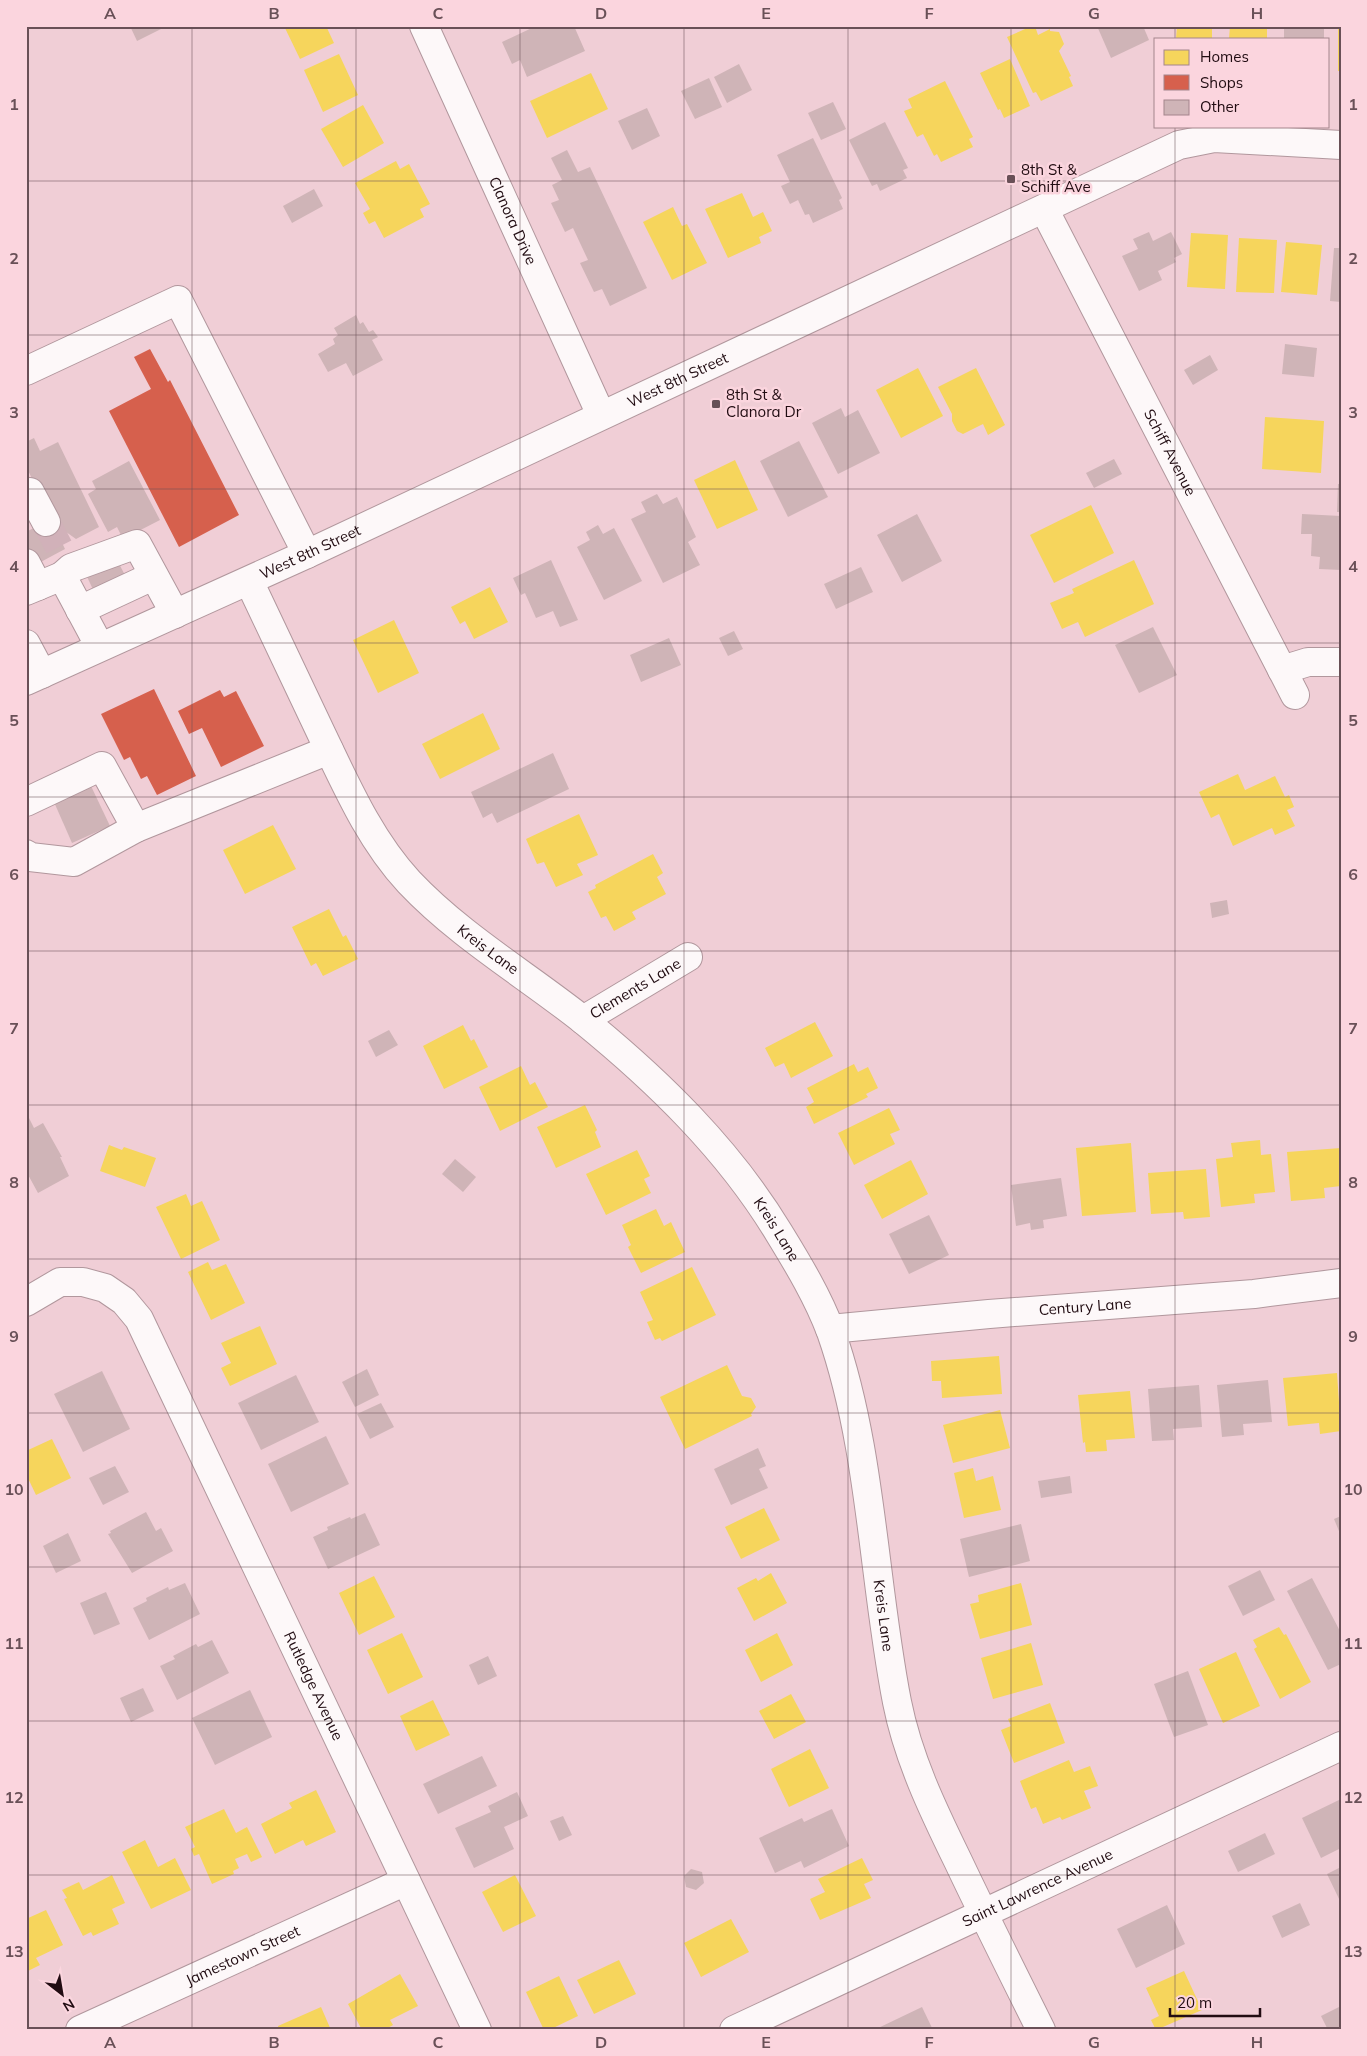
<svg xmlns="http://www.w3.org/2000/svg" width="1367" height="2056" font-family="Mulish,sans-serif">
<style>
.homes{fill:#f6d55c}
.shops{fill:#d6604d}
.building{fill:#cfb4b7}
.lines{fill:none;stroke-linecap:round;stroke-linejoin:round}
.minor-tunnel{stroke:#d1b1b9;stroke-width:28;stroke-dasharray:28 14;stroke-linecap:butt}
.minor-casing{stroke:#b1979d;stroke-width:30}
.minor{stroke:#fdf8f9;stroke-width:28}
.grid{fill:none;stroke:#695057;stroke-width:1;stroke-opacity:0.55}
.poi-dot{fill:#695057;stroke:#fbd5de;stroke-width:2}
.labels{text-anchor:middle;stroke-width:5;stroke-linejoin:round;paint-order:stroke}
.poi-label{font-size:15px;fill:#210c12;stroke:#fbd5de;text-anchor:start}
.street-label{font-size:15px;fill:#210c12;stroke:#fbd5de}
.neatline{fill:none;stroke:#695057;stroke-width:2}
.grid-label{font-size:16px;text-anchor:middle;font-weight:bold;fill:#695057}
</style>
<rect width="100%" height="100%" fill="#f0ced6"/>
<g class="homes">
<polygon points="284,26 326,26 334,43 300,59"/>
<polygon points="1032,26 1035,26 1038,35 1050,29 1050,31 1059,32 1064,44 1059,51 1071,76 1069,77 1073,86 1041,101 1036,92 1033,93 1007,37"/>
<polygon points="1177,26 1212,26 1212,39 1176,39"/>
<polygon points="1230,26 1267,26 1267,39 1229,39"/>
<rect x="1338" y="26" width="3" height="45"/>
<polygon points="339,54 358,95 323,112 304,70"/>
<polygon points="1010,59 1030,106 1004,118 1000,109 998,110 980,73"/>
<polygon points="591,73 608,109 547,138 530,101"/>
<polygon points="945,81 973,137 969,139 973,147 941,162 937,154 934,156 923,134 917,137 904,111 912,108 908,99"/>
<polygon points="363,105 384,143 343,167 321,129"/>
<polygon points="396,161 400,169 409,164 430,204 420,209 424,217 384,238 375,221 369,224 363,213 370,209 355,183"/>
<polygon points="742,193 753,217 763,212 772,231 759,237 761,243 728,258 705,209"/>
<polygon points="673,207 682,226 687,224 707,263 672,280 643,222"/>
<polygon points="1191,233 1228,235 1225,289 1187,287"/>
<polygon points="1239,238 1277,240 1274,293 1236,292"/>
<polygon points="1286,242 1322,245 1317,295 1281,292"/>
<polygon points="918,368 943,416 901,438 876,390"/>
<polygon points="976,368 1005,425 988,435 983,424 963,434 957,431 952,421 952,414 938,387"/>
<polygon points="1265,417 1324,421 1321,473 1262,469"/>
<polygon points="735,460 758,510 717,529 694,480"/>
<polygon points="1091,505 1114,553 1054,583 1030,535"/>
<polygon points="1134,560 1154,604 1085,637 1078,622 1062,629 1050,603 1074,593 1072,589"/>
<polygon points="490,587 508,622 474,639 465,621 460,624 451,607"/>
<polygon points="394,620 419,673 378,693 353,640"/>
<polygon points="483,713 500,749 440,779 422,744"/>
<polygon points="1238,774 1245,790 1275,776 1285,797 1289,795 1294,807 1287,810 1295,826 1275,835 1272,828 1233,846 1219,814 1211,818 1199,792"/>
<polygon points="579,814 598,855 577,864 583,875 556,887 544,862 537,864 526,839"/>
<polygon points="273,825 296,869 245,894 223,850"/>
<polygon points="653,854 663,873 657,877 666,894 632,912 636,919 614,931 606,916 601,918 588,892 596,888 595,885"/>
<polygon points="329,909 343,937 346,935 358,959 323,976 316,963 311,966 292,927"/>
<polygon points="815,1022 833,1056 791,1078 784,1063 775,1067 765,1048"/>
<polygon points="463,1025 471,1041 474,1039 488,1067 444,1089 423,1046"/>
<polygon points="854,1064 858,1072 868,1067 878,1088 866,1094 868,1097 814,1124 806,1107 814,1102 807,1088"/>
<polygon points="521,1066 530,1085 535,1082 548,1107 500,1131 479,1087"/>
<polygon points="585,1105 597,1130 595,1132 601,1147 556,1168 537,1127"/>
<polygon points="889,1108 900,1130 890,1134 895,1144 854,1165 838,1133"/>
<polygon points="1260,1140 1261,1155 1271,1154 1275,1192 1254,1194 1255,1203 1221,1207 1216,1159 1233,1157 1231,1143"/>
<polygon points="1131,1143 1136,1212 1082,1216 1076,1148"/>
<polygon points="109,1145 122,1150 124,1147 156,1158 145,1187 100,1171"/>
<polygon points="1341,1148 1341,1186 1324,1188 1325,1198 1291,1201 1287,1152"/>
<polygon points="637,1150 650,1176 644,1179 651,1193 606,1215 586,1174"/>
<polygon points="911,1160 928,1194 882,1219 864,1185"/>
<polygon points="1206,1169 1210,1217 1184,1219 1183,1212 1151,1214 1148,1173"/>
<polygon points="186,1194 191,1206 202,1201 220,1240 181,1259 156,1207"/>
<polygon points="656,1209 664,1226 671,1222 685,1252 641,1273 628,1247 631,1245 622,1225"/>
<polygon points="208,1262 212,1270 226,1264 245,1303 211,1320 188,1272"/>
<polygon points="692,1267 716,1315 662,1341 660,1338 655,1340 647,1322 653,1320 640,1292"/>
<polygon points="260,1326 277,1364 230,1386 221,1368 231,1363 221,1343"/>
<polygon points="999,1356 1002,1394 942,1398 941,1381 932,1381 931,1361"/>
<polygon points="727,1365 742,1396 751,1398 756,1407 751,1414 752,1416 685,1449 660,1397"/>
<polygon points="1337,1373 1341,1431 1320,1434 1319,1423 1288,1426 1283,1378"/>
<polygon points="1130,1391 1135,1438 1106,1440 1107,1451 1086,1452 1085,1442 1083,1443 1078,1395"/>
<polygon points="1000,1410 1010,1448 953,1463 943,1425"/>
<polygon points="52,1439 71,1478 36,1495 26,1474 26,1451"/>
<polygon points="973,1468 976,1481 993,1476 1001,1510 964,1518 954,1473"/>
<polygon points="764,1508 780,1540 741,1559 725,1527"/>
<polygon points="771,1573 787,1603 754,1621 737,1588 756,1578 758,1581"/>
<polygon points="374,1576 395,1617 359,1635 339,1593"/>
<polygon points="1021,1583 1032,1625 980,1639 970,1604 979,1602 978,1595"/>
<polygon points="1279,1627 1284,1635 1286,1634 1311,1682 1280,1699 1254,1649 1257,1647 1253,1640"/>
<polygon points="402,1633 423,1677 388,1694 367,1650"/>
<polygon points="777,1633 793,1665 761,1682 745,1650"/>
<polygon points="1031,1643 1043,1685 993,1699 981,1658"/>
<polygon points="1236,1652 1260,1706 1223,1723 1199,1669"/>
<polygon points="791,1694 806,1722 774,1739 759,1711"/>
<polygon points="433,1700 450,1735 416,1751 400,1716"/>
<polygon points="1050,1703 1065,1743 1014,1763 1001,1730 1011,1726 1008,1719"/>
<polygon points="810,1749 829,1788 789,1807 771,1769"/>
<polygon points="1069,1760 1074,1772 1090,1766 1098,1786 1084,1791 1091,1808 1062,1820 1060,1817 1043,1824 1036,1807 1031,1809 1020,1781"/>
<polygon points="316,1790 336,1832 306,1846 303,1840 275,1854 261,1824 292,1808 289,1803"/>
<polygon points="224,1809 236,1833 247,1827 262,1857 251,1862 247,1854 235,1859 239,1868 233,1871 234,1874 212,1884 199,1854 194,1856 191,1849 195,1847 185,1827"/>
<polygon points="145,1840 158,1867 175,1858 191,1890 151,1909 122,1852"/>
<polygon points="862,1858 873,1880 864,1884 871,1898 820,1920 810,1899 825,1892 818,1879"/>
<polygon points="112,1875 125,1903 112,1909 119,1924 93,1936 91,1932 83,1936 64,1899 67,1898 62,1890 79,1882 83,1890"/>
<polygon points="515,1875 536,1916 503,1932 482,1892"/>
<polygon points="46,1910 63,1945 36,1958 40,1965 26,1972 26,1919"/>
<polygon points="731,1919 749,1952 701,1977 684,1943"/>
<polygon points="619,1960 636,1994 594,2014 577,1980"/>
<polygon points="1184,1971 1202,2010 1156,2030 1151,2020 1159,2016 1146,1988"/>
<polygon points="400,1974 418,2006 390,2020 393,2025 384,2030 362,2030 348,2004"/>
<polygon points="559,1976 578,2016 549,2030 544,2030 526,1992"/>
<polygon points="321,2007 331,2030 279,2030 278,2026"/>
</g>
<g class="shops">
<polygon points="150,349 168,382 170,380 239,515 179,547 109,411 151,389 134,357"/>
<polygon points="154,689 196,776 157,795 147,776 141,779 130,757 124,760 101,714"/>
<polygon points="220,690 224,697 236,691 264,746 221,767 202,728 189,734 178,711"/>
</g>
<g class="building">
<polygon points="130,26 162,26 163,28 137,41"/>
<polygon points="536,26 574,26 585,51 527,77 520,60 512,64 502,42"/>
<polygon points="1097,26 1143,26 1149,40 1111,58"/>
<rect x="1284" y="26" width="40" height="13"/>
<polygon points="739,64 752,90 727,103 714,77"/>
<polygon points="709,78 722,107 695,119 681,91"/>
<polygon points="833,102 846,129 821,140 808,113"/>
<polygon points="647,108 660,136 632,150 618,121"/>
<polygon points="885,122 908,168 903,170 907,178 880,191 877,184 872,186 849,140"/>
<polygon points="813,138 842,198 839,200 843,209 813,223 809,214 805,215 798,200 790,204 781,186 790,182 777,155"/>
<polygon points="567,150 578,172 590,167 647,288 610,306 602,289 594,292 580,263 588,260 573,228 565,232 551,203 559,200 552,185 562,180 551,158"/>
<polygon points="314,189 323,206 292,223 283,206"/>
<polygon points="1149,232 1153,241 1171,232 1182,254 1174,258 1176,262 1158,271 1162,280 1139,291 1122,256 1138,249 1133,239"/>
<polygon points="1334,248 1341,248 1341,302 1330,301"/>
<polygon points="356,315 360,324 363,322 369,332 373,330 378,337 372,340 383,360 353,376 346,363 328,372 318,354 335,344 333,339 338,335 334,328"/>
<polygon points="1285,344 1317,348 1314,377 1282,374"/>
<polygon points="1210,355 1218,370 1193,385 1184,370"/>
<polygon points="841,408 845,417 858,410 880,453 838,474 812,423"/>
<polygon points="34,438 40,451 58,442 99,527 76,539 52,522 65,549 37,564 26,543 26,532 51,519 26,466 26,442"/>
<polygon points="799,441 828,497 788,517 760,461"/>
<polygon points="1114,459 1122,474 1094,488 1086,473"/>
<polygon points="129,461 160,520 123,539 117,527 108,532 88,494 96,489 92,481"/>
<polygon points="1338,484 1341,484 1341,512 1337,512"/>
<polygon points="657,494 663,504 677,497 696,537 688,542 700,565 663,583 631,519 646,512 641,502"/>
<polygon points="917,514 942,561 902,582 877,535"/>
<polygon points="1302,514 1341,516 1341,570 1319,569 1320,557 1311,556 1312,534 1301,534"/>
<polygon points="598,525 603,534 614,528 642,581 604,600 577,547 590,540 586,532"/>
<polygon points="114,554 128,581 96,596 83,568"/>
<polygon points="551,560 578,620 560,627 553,611 536,618 525,593 521,595 513,578"/>
<polygon points="861,567 873,592 836,609 824,584"/>
<polygon points="1153,627 1177,675 1139,693 1115,645"/>
<polygon points="734,631 743,649 728,656 719,638"/>
<polygon points="669,638 681,665 641,682 630,655"/>
<polygon points="553,753 569,789 497,823 492,813 483,818 471,792"/>
<polygon points="91,786 110,826 72,843 54,802"/>
<polygon points="1227,900 1229,914 1212,918 1210,903"/>
<polygon points="389,1030 398,1045 376,1057 368,1041"/>
<polygon points="26,1112 34,1128 43,1123 62,1157 60,1157 69,1176 38,1193 26,1171"/>
<polygon points="455,1159 476,1177 463,1192 442,1174"/>
<polygon points="1061,1178 1067,1216 1043,1220 1044,1228 1031,1230 1030,1223 1016,1226 1011,1185"/>
<polygon points="929,1215 949,1255 909,1274 889,1234"/>
<polygon points="367,1369 379,1395 355,1407 342,1382"/>
<polygon points="102,1371 130,1429 83,1452 54,1394"/>
<polygon points="296,1375 319,1422 261,1450 238,1403"/>
<polygon points="1268,1380 1272,1422 1243,1424 1244,1435 1222,1437 1217,1385"/>
<polygon points="1199,1385 1202,1427 1173,1429 1174,1440 1152,1441 1148,1389"/>
<polygon points="381,1403 394,1427 370,1439 357,1414"/>
<polygon points="326,1436 349,1484 291,1512 268,1464"/>
<polygon points="758,1448 766,1466 759,1469 768,1488 731,1505 714,1469"/>
<polygon points="115,1466 129,1492 103,1505 89,1478"/>
<polygon points="1070,1476 1072,1493 1041,1498 1038,1481"/>
<polygon points="146,1512 156,1531 161,1528 173,1551 132,1573 108,1534 111,1533 110,1531"/>
<polygon points="365,1513 380,1545 328,1569 313,1537 328,1530 327,1527 350,1517 351,1519"/>
<polygon points="1341,1516 1341,1536 1334,1519"/>
<polygon points="1021,1524 1030,1561 969,1577 960,1539"/>
<polygon points="68,1533 81,1561 56,1573 43,1546"/>
<polygon points="1260,1570 1275,1600 1243,1616 1228,1586"/>
<polygon points="1312,1578 1341,1633 1341,1664 1328,1670 1287,1591"/>
<polygon points="185,1583 200,1614 149,1640 133,1608 147,1601 146,1598 168,1587 169,1590"/>
<polygon points="106,1592 120,1624 94,1635 80,1603"/>
<polygon points="212,1640 229,1673 177,1700 160,1666 175,1659 173,1656 196,1644 198,1647"/>
<polygon points="488,1656 497,1676 478,1685 469,1665"/>
<polygon points="1188,1671 1208,1725 1174,1737 1154,1684"/>
<polygon points="143,1688 154,1711 131,1722 120,1698"/>
<polygon points="250,1690 272,1737 215,1765 192,1718"/>
<polygon points="482,1756 497,1786 438,1814 423,1784"/>
<polygon points="517,1792 528,1816 504,1827 514,1849 474,1868 455,1828 491,1812 488,1806"/>
<polygon points="1341,1799 1341,1848 1321,1858 1302,1818"/>
<polygon points="832,1809 849,1846 804,1868 801,1861 775,1873 759,1838 802,1818 804,1822"/>
<polygon points="563,1816 572,1835 559,1841 550,1821"/>
<polygon points="1265,1833 1275,1854 1238,1872 1228,1851"/>
<polygon points="1341,1867 1341,1903 1327,1874"/>
<polygon points="691,1869 702,1872 704,1883 696,1890 686,1887 684,1876"/>
<polygon points="1300,1903 1310,1925 1282,1938 1272,1916"/>
<polygon points="1167,1905 1185,1944 1136,1968 1117,1929"/>
<polygon points="1341,2006 1341,2030 1328,2030 1321,2016"/>
<polygon points="922,2007 933,2030 874,2030"/>
</g>
<g class="lines">
<polyline class="minor-tunnel" points="46,522 61,551"/>
<defs>
<g id="minor">
<path id="s1" d="M424 26 601 415"/>
<path id="s2" d="M1044 209 1295 695"/>
<polyline points="26,371 178,300 307,554"/>
<polyline points="26,494 30,492 46,522"/>
<polyline points="26,563 38,586"/>
<polyline points="62,576 71,568 137,544 175,614"/>
<path id="s3" d="M249 581C273 632 298 684 322 735 347 787 370 840 409 882 460 936 525 974 583 1020 658 1081 729 1150 779 1233 798 1264 818 1297 831 1332 872 1449 873 1580 897 1702 908 1758 933 1810 958 1861 985 1918 1013 1974 1041 2030"/>
<polyline points="26,591 62,576 100,647"/>
<polyline points="80,610 153,576"/>
<polyline points="26,644 42,674"/>
<polyline points="1282,670 1308,662 1341,662"/>
<path id="s4" d="M26 681 307 554 1179 145 1214 138 1341 145"/>
<polyline points="26,802 102,766 136,828 74,862 30,857 26,854"/>
<polyline points="136,828 329,750"/>
<path id="s5" d="M583 1020 688 957"/>
<path id="s6" d="M26 1302 60 1282H83L105 1288 124 1301 139 1319 477 2030"/>
<path id="s7" d="M830 1329 989 1314 1254 1294 1341 1283"/>
<path id="s8" d="M80 2030 406 1881"/>
<path id="s9" d="M734 2030 1341 1746"/>
</g>
</defs>
<use href="#minor" class="minor-casing"/>
<use href="#minor" class="minor"/>
</g>
<path class="grid" d="M192 26V2030M356 26V2030M520 26V2030M684 26V2030M848 26V2030M1011 26V2030M1175 26V39M1175 126V2030M26 181H1341M26 335H1341M26 489H1341M26 643H1341M26 797H1341M26 951H1341M26 1105H1341M26 1259H1341M26 1413H1341M26 1567H1341M26 1721H1341M26 1875H1341"/>
<g class="poi-dot">
<rect x="1006" y="174" width="10" height="10" rx="2.5"/>
<rect x="711" y="399" width="10" height="10" rx="2.5"/>
</g>
<g class="labels">
<g class="poi-label">
<text x="1021" y="175">8th St &amp;<tspan x="1021" dy="17">Schiff Ave</tspan></text>
<text x="726" y="400">8th St &amp;<tspan x="726" dy="17">Clanora Dr</tspan></text>
</g>
<g class="street-label">
<text dy="5" stroke="none"><textPath href="#s1" startOffset="214">Clanora Drive</textPath></text>
<text dy="5" stroke="none"><textPath href="#s4" startOffset="718">West 8th Street</textPath></text>
<text dy="5" stroke="none"><textPath href="#s2" startOffset="274">Schiff Avenue</textPath></text>
<text dy="5" stroke="none"><textPath href="#s4" startOffset="312">West 8th Street</textPath></text>
<text dy="5" stroke="none"><textPath href="#s3" startOffset="446">Kreis Lane</textPath></text>
<text dy="5" stroke="none"><textPath href="#s5" startOffset="61">Clements Lane</textPath></text>
<text dy="5" stroke="none"><textPath href="#s3" startOffset="851">Kreis Lane</textPath></text>
<text dy="5" stroke="none"><textPath href="#s7" startOffset="256">Century Lane</textPath></text>
<text dy="5" stroke="none"><textPath href="#s3" startOffset="1256">Kreis Lane</textPath></text>
<text dy="5" stroke="none"><textPath href="#s6" startOffset="538">Rutledge Avenue</textPath></text>
<text dy="5" stroke="none"><textPath href="#s9" startOffset="335">Saint Lawrence Avenue</textPath></text>
<text dy="5" stroke="none"><textPath href="#s8" startOffset="179">Jamestown Street</textPath></text>
</g>
</g>
<rect width="1367" height="2056" fill="none" stroke="#fbd5de" stroke-width="55"/>
<rect x="1154" y="38" width="175" height="90" fill="#fbd5de" stroke="#a4858c"/>
<rect x="1164" y="50" width="25" height="15" fill="#f6d55c" stroke="#a4858c"/>
<text x="1200" y="62" font-size="15" fill="#210c12">Homes</text>
<rect x="1164" y="75" width="25" height="15" fill="#d6604d" stroke="#a4858c"/>
<text x="1200" y="88" font-size="15" fill="#210c12">Shops</text>
<rect x="1164" y="100" width="25" height="15" fill="#cfb4b7" stroke="#a4858c"/>
<text x="1200" y="112" font-size="15" fill="#210c12">Other</text>
<g transform="translate(62 1994) rotate(149)" stroke="#fbd5de" stroke-width="4" paint-order="stroke">
<path d="M0-4L9 19L0 12L-9 19Z" fill="#210c12"/>
<text y="-8" font-size="14" font-weight="bold" text-anchor="middle" fill="#210c12">N</text>
</g>
<path d="M1170 2008v8h90v-8" fill="none" stroke="#210c12" stroke-width="2.5"/>
<text x="1177" y="2008" font-size="15" fill="#210c12" stroke="#fbd5de" stroke-width="4" paint-order="stroke">20 m</text>
<rect x="28" y="28" width="1312" height="2000" class="neatline"/>
<g class="grid-label">
<text x="110" y="19">A</text>
<text x="274" y="19">B</text>
<text x="438" y="19">C</text>
<text x="601" y="19">D</text>
<text x="766" y="19">E</text>
<text x="929" y="19">F</text>
<text x="1094" y="19">G</text>
<text x="1257" y="19">H</text>
<text x="14" y="110">1</text>
<text x="1353" y="110">1</text>
<text x="14" y="264">2</text>
<text x="1353" y="264">2</text>
<text x="14" y="418">3</text>
<text x="1353" y="418">3</text>
<text x="14" y="572">4</text>
<text x="1353" y="572">4</text>
<text x="14" y="726">5</text>
<text x="1353" y="726">5</text>
<text x="14" y="880">6</text>
<text x="1353" y="880">6</text>
<text x="14" y="1034">7</text>
<text x="1353" y="1034">7</text>
<text x="14" y="1188">8</text>
<text x="1353" y="1188">8</text>
<text x="14" y="1342">9</text>
<text x="1353" y="1342">9</text>
<text x="14" y="1495">10</text>
<text x="1353" y="1495">10</text>
<text x="14" y="1649">11</text>
<text x="1353" y="1649">11</text>
<text x="14" y="1803">12</text>
<text x="1353" y="1803">12</text>
<text x="14" y="1957">13</text>
<text x="1353" y="1957">13</text>
<text x="110" y="2048">A</text>
<text x="274" y="2048">B</text>
<text x="438" y="2048">C</text>
<text x="601" y="2048">D</text>
<text x="766" y="2048">E</text>
<text x="929" y="2048">F</text>
<text x="1094" y="2048">G</text>
<text x="1257" y="2048">H</text>
</g>
</svg>
